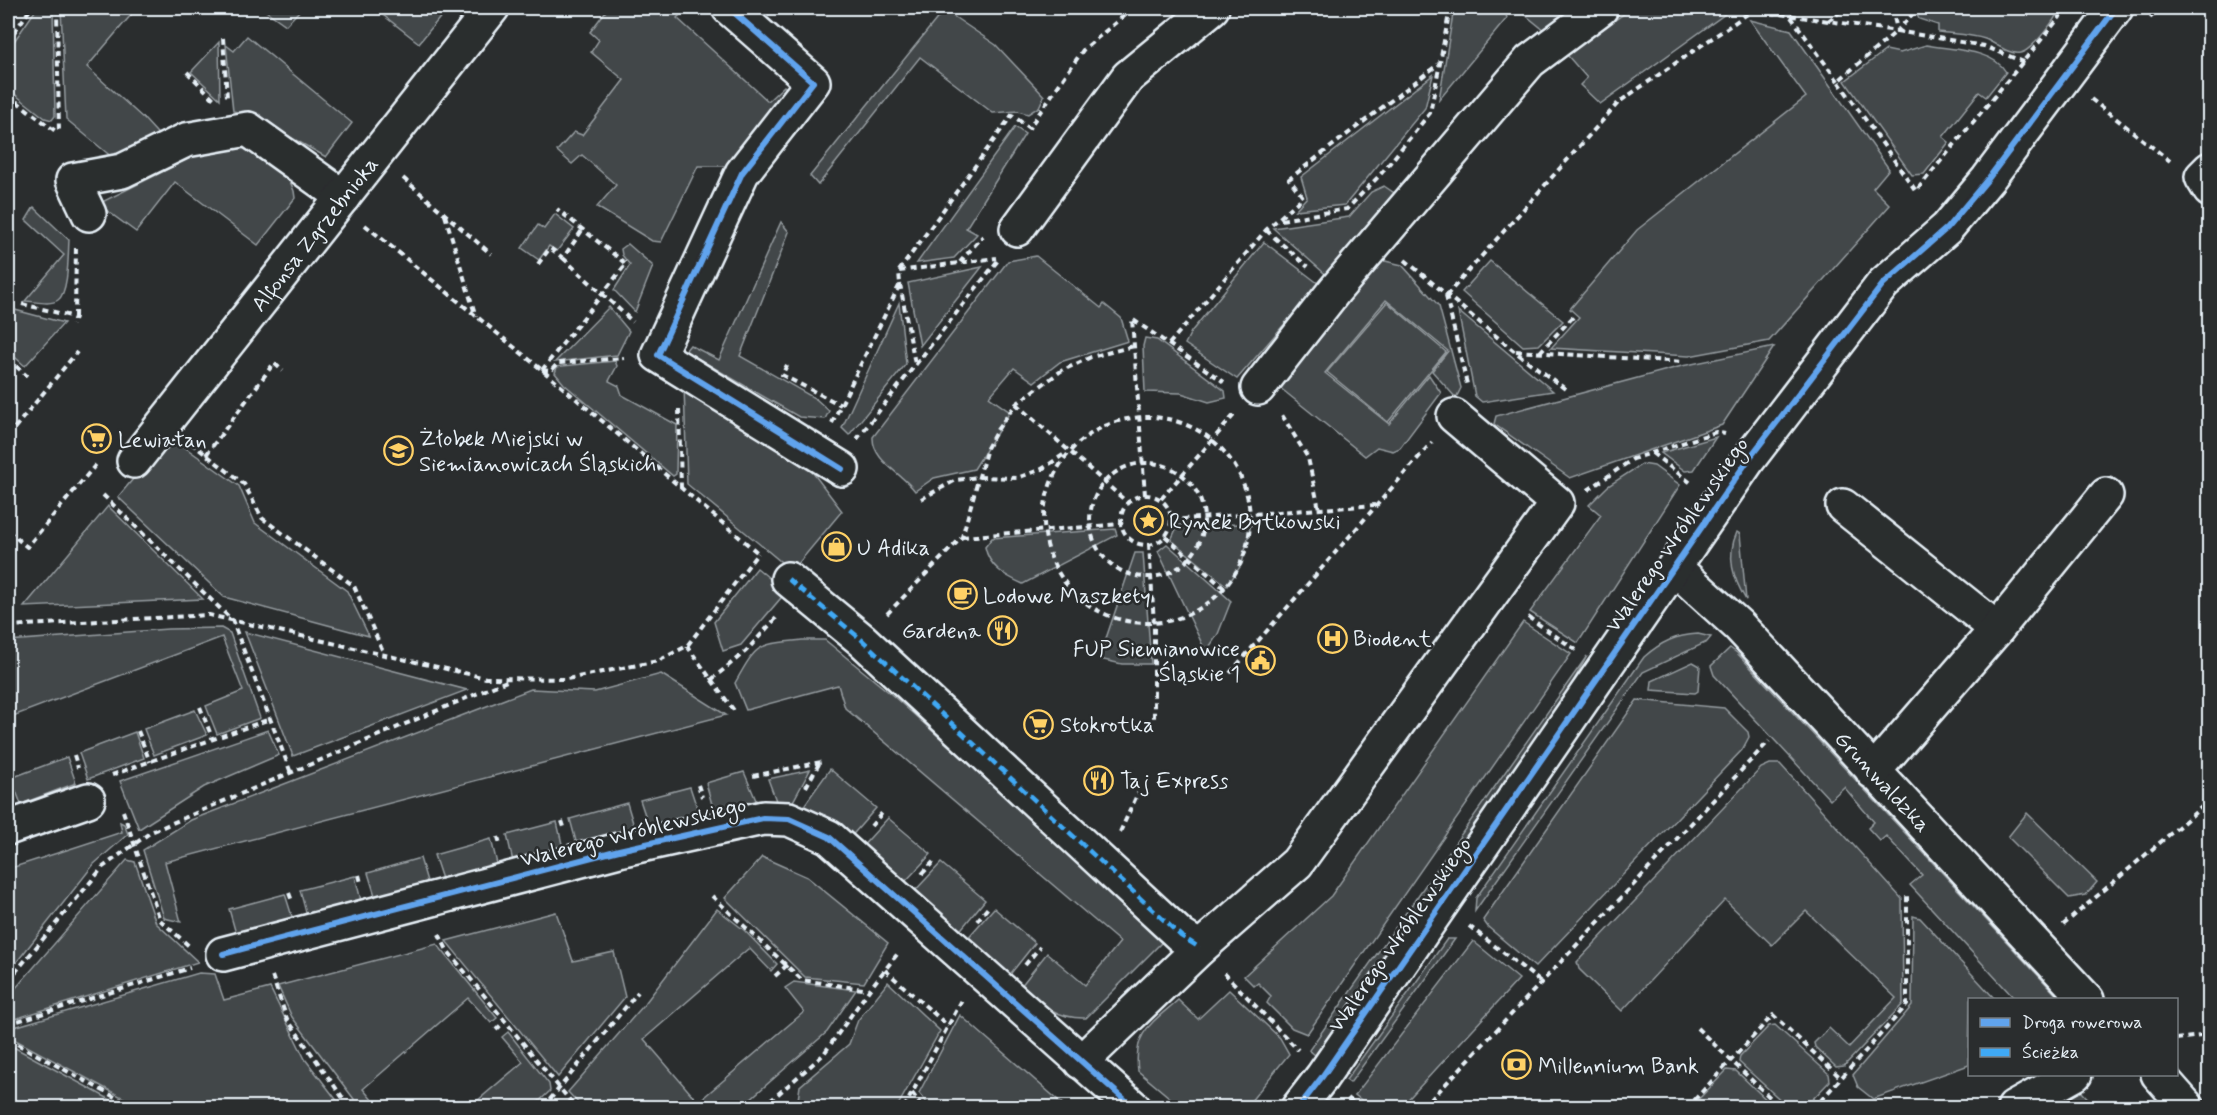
<svg xmlns="http://www.w3.org/2000/svg" width="2217" height="1115" font-family="Mynerve,sans-serif">
<style>
.green{fill:#424648;stroke:#959ca0;stroke-width:1.5}
.lines{fill:none;stroke-linecap:round;stroke-linejoin:round}
.minor-casing{stroke:#e8f1f8;stroke-width:38}
.path{stroke:#e8f1f8;stroke-width:4;stroke-dasharray:6 4.5;stroke-linecap:butt}
.minor{stroke:#2a2d2e;stroke-width:33}
.quiet{stroke:#3fa9f5;stroke-width:4.5;stroke-dasharray:9 4.5;stroke-linecap:butt}
.cycleway-casing{stroke:#2a2d2e;stroke-width:10}
.cycleway{stroke:#60a3ed;stroke-width:6}
.labels{text-anchor:middle;stroke-width:5;stroke-linejoin:round;paint-order:stroke}
.street-label{font-size:22px;fill:#e8f1f8;stroke:#2a2d2e}
.poi-label{font-size:22px;fill:#e8f1f8;stroke:#2a2d2e;text-anchor:start}
</style>
<rect width="100%" height="100%" fill="#2a2d2e"/>
<filter id="ink" filterUnits="userSpaceOnUse"><feTurbulence type="fractalNoise" baseFrequency=".0167" numOctaves="2"/><feDisplacementMap in="SourceGraphic" scale="12" xChannelSelector="R" yChannelSelector="G"/><feConvolveMatrix kernelMatrix="1 2 1 2 8 2 1 2 1" color-interpolation-filters="sRGB"/></filter>
<g filter="url(#ink)">
<g class="green">
<polygon points="37,8 53,8 55,116 52,120 45,118 8,89 8,50"/>
<polygon points="61,8 123,8 131,15 87,67 145,120 166,143 119,163 66,119"/>
<polygon points="269,8 302,8 286,25 266,11"/>
<polygon points="374,8 448,8 419,43"/>
<polygon points="608,8 687,8 677,18 768,101 784,86 787,89 730,166 698,166 661,242 652,241 597,207 616,185 582,155 572,164 557,151 574,132 582,135 624,80 591,52 599,40 590,32"/>
<polygon points="1454,8 1504,8 1507,18 1439,100"/>
<polygon points="1521,8 1583,8 1550,35 1523,13"/>
<polygon points="1632,8 1702,8 1725,14 1600,104 1580,85 1587,78 1567,55"/>
<path d="M1924 8H2060C2056 19 2032 51 2020 53 2009 55 1995 43 1985 39 1971 34 1953 34 1938 32V25L1919 19 1917 15Z"/>
<polygon points="944,10 996,45 1044,96 1039,107 1028,114 1018,111 993,113 920,57 818,185 810,176"/>
<polygon points="1750,20 1791,30 1889,169 1873,188 1890,205 1769,341 1689,356 1551,348 1579,317 1570,309 1637,230 1806,97"/>
<polygon points="247,36 352,123 326,157 251,115 233,111 226,45 234,51"/>
<polygon points="219,42 220,99 191,72"/>
<path d="M1926 45C1951 50 1993 49 2006 72L1986 97 1979 92 1943 137 1949 142 1924 174 1912 175 1845 81 1886 50 1900 53Z"/>
<polygon points="1433,75 1425,108 1345,205 1295,210 1307,197 1301,177"/>
<polygon points="1015,127 1025,134 966,228 977,234 954,258 917,263"/>
<path d="M241 147C261 159 294 171 295 198L258 245 175 182 136 232 98 204 194 156Z"/>
<polygon points="1384,186 1400,197 1332,280 1273,228 1349,217 1371,192"/>
<path d="M34 207 69 240C68 253 69 292 58 300 50 306 34 301 25 301L64 255 26 220Z"/>
<polygon points="555,214 574,229 557,251 549,246 539,260 522,248 538,225 544,229"/>
<polygon points="781,222 789,232 740,356 816,399 829,411 825,419 799,417 685,351 690,345 719,360"/>
<polygon points="1264,242 1319,284 1237,379 1185,344 1191,332"/>
<polygon points="628,244 653,266 635,312 614,290 630,265 622,255 621,249"/>
<path d="M1036 256 1101 308 1104 304 1121 318 1128 341 1060 362 1034 382 1014 368 989 397 1010 412 974 469 934 478 915 491C902 473 872 461 873 437L1008 261Z"/>
<polygon points="1381,260 1402,265 1439,306 1461,388 1456,398 1432,371 1448,351 1386,300 1325,373 1389,424 1429,375 1441,393 1400,448 1393,451 1377,447 1365,456 1279,387"/>
<polygon points="1490,261 1563,321 1539,345 1523,346 1462,292"/>
<polygon points="982,267 920,346 908,283"/>
<polygon points="1387,302 1446,352 1388,422 1327,372"/>
<polygon points="899,303 906,364 849,435 842,428"/>
<polygon points="609,307 629,331 617,355 555,362"/>
<polygon points="15,310 64,323 25,366 8,351 8,320"/>
<polygon points="1458,311 1553,391 1482,402 1475,396"/>
<polygon points="1145,338 1157,340 1225,391 1226,398 1209,402 1181,393 1145,392 1143,346"/>
<polygon points="1774,347 1722,425 1570,478 1494,424 1496,416 1682,366"/>
<polygon points="615,361 617,366 609,381 619,386 622,395 677,425 676,474 673,476 564,384 555,373 557,367 562,366"/>
<polygon points="684,385 791,444 842,511 792,571 687,484"/>
<polygon points="169,436 239,486 255,523 347,591 369,636 224,597 118,497"/>
<polygon points="1716,437 1694,470 1685,471 1661,453"/>
<polygon points="1642,464 1654,466 1680,485 1578,643 1530,612 1601,515 1589,505 1608,486"/>
<polygon points="108,506 203,599 24,607"/>
<polygon points="1251,524 1242,564 1227,586 1171,540 1178,525"/>
<path d="M1115 529 1117 535 1023 584C1005 576 989 567 985 547L992 538Z"/>
<path d="M1737 532 1740 534 1746 600C1733 578 1726 557 1737 532Z"/>
<polygon points="1167,544 1231,601 1218,634 1206,652 1158,551"/>
<polygon points="1135,553 1143,553 1151,664 1122,664 1099,659"/>
<polygon points="757,568 786,592 741,645 723,651 714,622"/>
<polygon points="1523,622 1571,654 1307,1034 1292,1028 1267,1003 1271,996 1258,983 1254,986 1244,976 1331,896"/>
<polygon points="221,628 230,633 260,718 217,734 206,706 243,691 222,637 8,718 8,641 168,629"/>
<polygon points="245,632 467,690 293,756"/>
<path d="M1698 634 1711 637 1707 642 1643 672 1475 911 1476 898 1644 657C1661 642 1676 635 1698 634Z"/>
<path d="M802 640H825L891 694 1165 939 1086 1018C1057 1019 1042 1005 1021 986L1047 953 1085 985 1120 942 845 708 838 685 746 710 735 683C758 642 757 645 802 640Z"/>
<polygon points="1730,648 1737,653 2060,999 2015,999 1910,885 1922,875 1886,836 1880,841 1868,828 1874,822 1844,787 1830,800 1714,675 1711,666"/>
<polygon points="1587,656 1556,713 1315,1055 1309,1050"/>
<polygon points="1693,662 1700,666 1698,691 1695,693 1651,690 1652,681"/>
<polygon points="661,674 726,715 165,862 181,922 164,918 143,850 191,820 531,689 595,692"/>
<polygon points="1637,700 1724,708 1748,732 1749,737 1742,750 1535,967 1488,927 1483,920"/>
<polygon points="195,710 207,735 154,755 144,729"/>
<polygon points="268,730 279,755 204,787 139,829 120,781"/>
<polygon points="135,732 144,758 88,779 79,753"/>
<polygon points="67,757 76,783 21,804 11,778"/>
<polygon points="1770,764 1780,764 1902,899 1903,1004 1844,1066 1836,1067 1815,1047 1814,1043 1829,1028 1849,1047 1896,998 1806,911 1772,945 1725,900 1622,1011 1579,969 1577,962 1761,768"/>
<polygon points="830,769 876,808 848,840 803,807"/>
<polygon points="810,770 790,807 779,809 768,779"/>
<polygon points="744,772 761,812 716,819 706,783"/>
<polygon points="690,787 700,817 650,830 640,800"/>
<polygon points="627,803 636,833 578,849 570,819"/>
<polygon points="2027,813 2097,882 2086,895 2069,898 2008,837"/>
<polygon points="888,818 931,854 902,885 860,849"/>
<polygon points="120,822 124,824 128,834 94,864 8,973 8,869 122,832"/>
<polygon points="557,822 564,853 514,866 507,835"/>
<polygon points="491,839 498,868 443,882 434,855"/>
<polygon points="762,857 807,877 888,943 864,983 805,977 725,898"/>
<polygon points="420,858 429,888 377,902 368,873"/>
<polygon points="127,860 135,862 156,923 198,962 8,1021 8,997"/>
<polygon points="941,863 985,900 958,933 912,894"/>
<polygon points="355,876 362,905 308,920 300,890"/>
<polygon points="285,894 295,926 238,941 229,909"/>
<polygon points="994,908 1035,943 1008,977 966,940"/>
<polygon points="717,909 744,930 777,964 771,971 749,948 644,1039 698,1102 804,1012 785,988 794,982 856,990 827,1032 741,1107 582,1107 568,1092 643,1006"/>
<polygon points="556,912 573,961 614,952 625,997 558,1077 446,941"/>
<polygon points="1913,916 1920,918 1995,999 1970,1000 1969,1065 1873,1099 1858,1087 1853,1075 1912,1006"/>
<polygon points="1447,939 1455,939 1350,1083 1346,1080"/>
<polygon points="1473,941 1519,979 1401,1107 1370,1107 1355,1095"/>
<polygon points="437,944 497,1018 491,1023 468,998 363,1089 378,1107 360,1107 292,1017 278,986"/>
<polygon points="199,973 215,974 224,1000 270,988 305,1059 342,1107 140,1107 8,1036 14,1027"/>
<polygon points="888,982 940,1031 897,1107 797,1107 800,1086 849,1044 858,1020"/>
<path d="M1229 990 1280 1038 1289 1054 1246 1107H1181L1138 1071C1133 1032 1151 1024 1178 1000L1198 1019Z"/>
<polygon points="960,1015 1066,1107 930,1107 919,1093"/>
<polygon points="1775,1025 1829,1074 1830,1081 1805,1107 1788,1107 1739,1062 1740,1056 1769,1026"/>
<polygon points="508,1032 549,1084 550,1091 533,1107 470,1107 523,1062 502,1037"/>
<polygon points="8,1044 109,1099 125,1107 8,1107"/>
<polygon points="1727,1070 1736,1071 1774,1107 1691,1107"/>
<polygon points="2081,1091 2096,1107 2053,1107"/>
</g>
<g class="lines">
<defs>
<g id="minor">
<polyline points="729,8 813,82 742,173 658,355 842,469"/>
<polyline points="2210,169 2202,177 2210,190"/>
<polyline points="89,214 73,180 122,171 186,140 248,129 343,197"/>
<polyline points="1017,229 1128,77 1212,8"/>
<polyline points="1258,388 1335,290 1530,61 1601,8"/>
<path id="s1" d="M134 461 492 8"/>
<polyline points="1843,506 1997,629"/>
<path id="s2" d="M1675 568 1739 626 2087 1000"/>
<polyline points="788,579 862,640 1181,936 1200,948"/>
<polyline points="1873,772 1997,629 2106,495"/>
<polyline points="8,828 88,800"/>
<polyline points="223,954 619,850 763,818 789,819 829,837 1134,1108"/>
<polyline points="1081,1062 1200,948 1297,863 1557,503 1454,416"/>
<polyline points="2158,1074 2188,1108"/>
<polyline points="1298,1108 1322,1077 1748,460 1883,284 1947,228 1988,179 2116,8"/>
<polyline points="2014,1108 2075,1074"/>
</g>
</defs>
<use href="#minor" class="minor-casing"/>
<g class="path">
<polyline points="57,8 59,133"/>
<polyline points="1512,8 1515,17"/>
<polyline points="1739,8 1897,31 1918,8"/>
<polyline points="1892,8 1897,30"/>
<polyline points="1791,17 1838,81"/>
<polyline points="2150,18 2159,8"/>
<polyline points="1828,21 1845,8"/>
<polyline points="223,38 227,97"/>
<polyline points="8,41 31,8"/>
<polyline points="2024,62 1984,46 1897,31 1838,81 1916,191 2060,17 2065,8"/>
<polyline points="187,72 215,100"/>
<polyline points="8,95 58,133"/>
<polyline points="2091,99 2170,161"/>
<polyline points="403,178 491,254"/>
<polyline points="445,215 476,317"/>
<polyline points="1281,220 1347,209 1380,175 1430,113 1440,63"/>
<polyline points="365,225 542,370 758,553"/>
<polyline points="1266,230 1308,267"/>
<polyline points="563,258 633,322"/>
<polyline points="1405,260 1514,351 1568,391"/>
<polyline points="960,262 983,236"/>
<polyline points="538,264 550,248 563,258 583,229"/>
<polyline points="899,271 1012,115 1029,128 1083,50 1133,8"/>
<polyline points="900,284 915,364"/>
<polyline points="1446,296 1619,102 1756,8"/>
<polyline points="1446,296 1467,384"/>
<polyline points="22,304 75,317 72,325"/>
<polyline points="75,317 76,246"/>
<polyline points="1169,344 1266,230 1303,197 1289,179 1440,63 1450,8"/>
<polyline points="1516,351 1683,362"/>
<polyline points="1540,352 1574,316"/>
<polyline points="8,359 27,376"/>
<polyline points="787,365 782,375 841,405"/>
<polyline points="542,370 626,264 557,209"/>
<polyline points="542,370 551,371 558,363 624,358"/>
<polyline points="1016,404 1128,503"/>
<polyline points="679,409 681,488"/>
<polyline points="1282,415 1308,458 1319,509"/>
<circle cx="1147" cy="520" r="103"/>
<polyline points="832,423 900,284 899,271 996,258"/>
<polyline points="8,436 77,352"/>
<polyline points="857,439 999,259"/>
<polyline points="191,443 244,484 262,518 354,586 384,654"/>
<polyline points="1652,453 1691,483"/>
<polyline points="206,455 274,363 283,371"/>
<circle cx="1147" cy="520" r="57"/>
<polyline points="1588,490 1633,459 1716,432 1725,434"/>
<polyline points="103,495 232,620 291,773"/>
<polyline points="1145,495 1132,319 1224,382"/>
<circle cx="1146" cy="520" r="25"/>
<polyline points="921,499 956,480 978,477 1017,478 1042,469 1066,453"/>
<polyline points="1161,499 1235,414"/>
<polyline points="1171,520 1375,505"/>
<polyline points="8,531 27,547 98,462"/>
<polyline points="1165,536 1225,589"/>
<polyline points="962,537 1122,524"/>
<polyline points="1149,544 1154,624 1154,718"/>
<polyline points="887,614 962,537 987,448 997,430 1016,404 1061,371 1091,357 1134,346"/>
<polyline points="1528,617 1576,650"/>
<polyline points="8,626 209,615 486,678 567,679 658,661 687,646 758,553"/>
<polyline points="687,646 735,712"/>
<polyline points="1230,673 1432,442"/>
<polyline points="711,680 746,651 779,615"/>
<polyline points="200,707 213,740"/>
<polyline points="138,731 150,762"/>
<polyline points="74,755 78,768"/>
<polyline points="112,775 270,719"/>
<polyline points="753,776 821,762"/>
<polyline points="698,785 702,797"/>
<polyline points="806,787 820,762"/>
<polyline points="123,811 160,920 189,946"/>
<polyline points="562,821 565,830"/>
<polyline points="871,826 882,813"/>
<polyline points="1120,832 1138,793"/>
<polyline points="498,837 501,847"/>
<polyline points="922,874 936,859"/>
<polyline points="359,875 361,883"/>
<polyline points="289,893 292,901"/>
<polyline points="712,896 802,980 869,990"/>
<polyline points="977,921 990,905"/>
<polyline points="2063,925 2210,800"/>
<polyline points="1469,926 1541,982"/>
<polyline points="439,934 447,950 576,1108"/>
<polyline points="1025,965 1040,947"/>
<polyline points="885,970 948,1026"/>
<polyline points="1224,973 1298,1050"/>
<polyline points="272,976 287,1019 350,1108"/>
<polyline points="775,976 787,965"/>
<polyline points="8,981 103,867 151,832 509,680"/>
<polyline points="8,1024 190,968"/>
<polyline points="1697,1028 1781,1108"/>
<polyline points="496,1030 504,1022"/>
<polyline points="8,1039 135,1108"/>
<polyline points="2176,1039 2210,1035"/>
<polyline points="912,1093 923,1108"/>
<polyline points="1348,1098 1359,1108"/>
<polyline points="2097,1100 2105,1108"/>
<polyline points="768,1102 774,1108"/>
<polyline points="543,1108 638,992"/>
<polyline points="762,1108 823,1055 869,990 899,952"/>
<polyline points="904,1108 962,1000"/>
<polyline points="1423,1108 1769,741"/>
<polyline points="1687,1108 1773,1015 1841,1078"/>
<polyline points="1814,1108 1907,1005 1907,893"/>
<polyline points="2127,1108 2135,1100"/>
</g>
<use href="#minor" class="minor"/>
<polyline class="quiet" points="788,579 862,640 1181,936 1200,948"/>
<defs>
<g id="cycleway">
<polyline points="729,8 813,82 742,173 658,355 842,469"/>
<polyline points="223,954 619,850 763,818 789,819 829,837 1134,1108"/>
<polyline points="1298,1108 1322,1077 1748,460 1883,284 1947,228 1988,179 2116,8"/>
</g>
</defs>
<use href="#cycleway" class="cycleway-casing"/>
<use href="#cycleway" class="cycleway"/>
</g>
</g>
<defs>
<symbol id="supermarket-ring" viewBox="-11 -11 22 22"><circle r="9.5" fill="#2a2d2e" stroke="#ffd166" stroke-width="1.5"/><path d="M-6-5.5h2.5l.6 2H6L4.5 2H-2.5L-4.4-4H-6ZM-1.5 3.2a1.3 1.3 0 1 0 .1 0ZM3 3.2a1.3 1.3 0 1 0 .1 0Z" fill="#ffd166"/></symbol>
<symbol id="school-ring" viewBox="-11 -11 22 22"><circle r="9.5" fill="#2a2d2e" stroke="#ffd166" stroke-width="1.5"/><path d="M0-5L7-2L0 1L-7-2ZM-4 1L0 2.5L4 1V4Q0 6-4 4Z" fill="#ffd166"/></symbol>
<symbol id="sight-ring" viewBox="-11 -11 22 22"><circle r="9.5" fill="#2a2d2e" stroke="#ffd166" stroke-width="1.5"/><path d="M0-6L1.8-2.2L6-1.7L2.9 1.2L3.7 5.4L0 3.3L-3.7 5.4L-2.9 1.2L-6-1.7L-1.8-2.2Z" fill="#ffd166"/></symbol>
<symbol id="shop-ring" viewBox="-11 -11 22 22"><circle r="9.5" fill="#2a2d2e" stroke="#ffd166" stroke-width="1.5"/><path d="M-5-2.5h2.3a2.7 3.5 0 0 1 5.4 0H5L5.5 6h-11ZM-1.5-2.5h3a1.5 2.3 0 0 0-3 0Z" fill="#ffd166"/></symbol>
<symbol id="cafe-ring" viewBox="-11 -11 22 22"><circle r="9.5" fill="#2a2d2e" stroke="#ffd166" stroke-width="1.5"/><path d="M-5.5-4.5H6V0H3Q3 3.5 0 3.5H-2.5Q-5.5 3.5-5.5 0ZM3-3.2v2h1.7v-2ZM-6 4.5H4V6H-6Z" fill="#ffd166"/></symbol>
<symbol id="restaurant-ring" viewBox="-11 -11 22 22"><circle r="9.5" fill="#2a2d2e" stroke="#ffd166" stroke-width="1.5"/><path d="M-5-6h1v4h1v-4h1v4h1v-4h1v5L-1.5 .5V6h-2V.5L-5-1ZM5-6V6H3V1.5H1.5Q1.5-4 5-6Z" fill="#ffd166"/></symbol>
<symbol id="hospital-ring" viewBox="-11 -11 22 22"><circle r="9.5" fill="#2a2d2e" stroke="#ffd166" stroke-width="1.5"/><path d="M-5-5h3v3.5h4V-5h3V5h-3V1.5h-4V5h-3Z" fill="#ffd166"/></symbol>
<symbol id="civic-ring" viewBox="-11 -11 22 22"><circle r="9.5" fill="#2a2d2e" stroke="#ffd166" stroke-width="1.5"/><path d="M-.6-6.5H3V-4.5H.6V-3L4-1V1h2V6H-6V1h2V-1L-.6-3ZM-1.2 2.5V6h2.4V2.5Z" fill="#ffd166"/></symbol>
<symbol id="bank-ring" viewBox="-11 -11 22 22"><circle r="9.5" fill="#2a2d2e" stroke="#ffd166" stroke-width="1.5"/><path d="M-6-4H6V4H-6ZM0-2.3a2.3 2.3 0 1 0 0 4.6a2.3 2.3 0 1 0 0-4.6Z" fill="#ffd166"/></symbol>
</defs>
<g fill-rule="evenodd">
<use href="#supermarket-ring" x="80" y="422" width="33" height="33"/>
<use href="#school-ring" x="382" y="434" width="33" height="33"/>
<use href="#sight-ring" x="1132" y="504" width="33" height="33"/>
<use href="#shop-ring" x="820" y="530" width="33" height="33"/>
<use href="#cafe-ring" x="946" y="578" width="33" height="33"/>
<use href="#restaurant-ring" x="986" y="614" width="33" height="33"/>
<use href="#hospital-ring" x="1316" y="622" width="33" height="33"/>
<use href="#civic-ring" x="1244" y="644" width="33" height="33"/>
<use href="#supermarket-ring" x="1022" y="708" width="33" height="33"/>
<use href="#restaurant-ring" x="1082" y="764" width="33" height="33"/>
<use href="#bank-ring" x="1500" y="1048" width="33" height="33"/>
</g>
<g class="labels">
<g class="street-label">
<text dy="8" stroke="none"><textPath href="#s1" startOffset="290">Alfonsa Zgrzebnioka</textPath></text>
<text transform="translate(1676 534) rotate(-55)" y="8">Walerego Wróblewskiego</text>
<text dy="8" stroke="none"><textPath href="#s2" startOffset="298">Grunwaldzka</textPath></text>
<text transform="translate(633 831) rotate(-14)" y="8">Walerego Wróblewskiego</text>
<text transform="translate(1399 934) rotate(-55)" y="8">Walerego Wróblewskiego</text>
</g>
<g class="poi-label">
<text x="419" y="446">Żłobek Miejski w<tspan x="419" dy="25">Siemianowicach Śląskich</tspan></text>
<text x="118" y="447">Lewiatan</text>
<text x="1169" y="529">Rynek Bytkowski</text>
<text x="857" y="555">U Adika</text>
<text x="983" y="603">Lodowe Maszkety</text>
<text x="981" y="638" text-anchor="end">Gardena</text>
<text x="1353" y="646">Biodent</text>
<text x="1240" y="656" text-anchor="end">FUP Siemianowice<tspan x="1240" dy="25">Śląskie 1</tspan></text>
<text x="1060" y="732">Stokrotka</text>
<text x="1120" y="788">Taj Express</text>
<text x="1538" y="1073">Millennium Bank</text>
</g>
</g>
<rect width="2217" height="1115" fill="none" stroke="#2a2d2e" stroke-width="30"/>
<rect x="15" y="15" width="2187" height="1085" fill="none" stroke="#e8f1f8" stroke-width="2" filter="url(#ink)"/>
<rect x="1968" y="998" width="210" height="78" fill="#2a2d2e" stroke="#767b7f" stroke-width="1.5"/>
<rect x="1980" y="1018" width="30" height="9" fill="#60a3ed" stroke="#767b7f" stroke-width="1.5"/>
<text x="2022" y="1028" font-size="18" fill="#e8f1f8">Droga rowerowa</text>
<rect x="1980" y="1048" width="30" height="9" fill="#3fa9f5" stroke="#767b7f" stroke-width="1.5"/>
<text x="2022" y="1058" font-size="18" fill="#e8f1f8">Ścieżka</text>
</svg>
